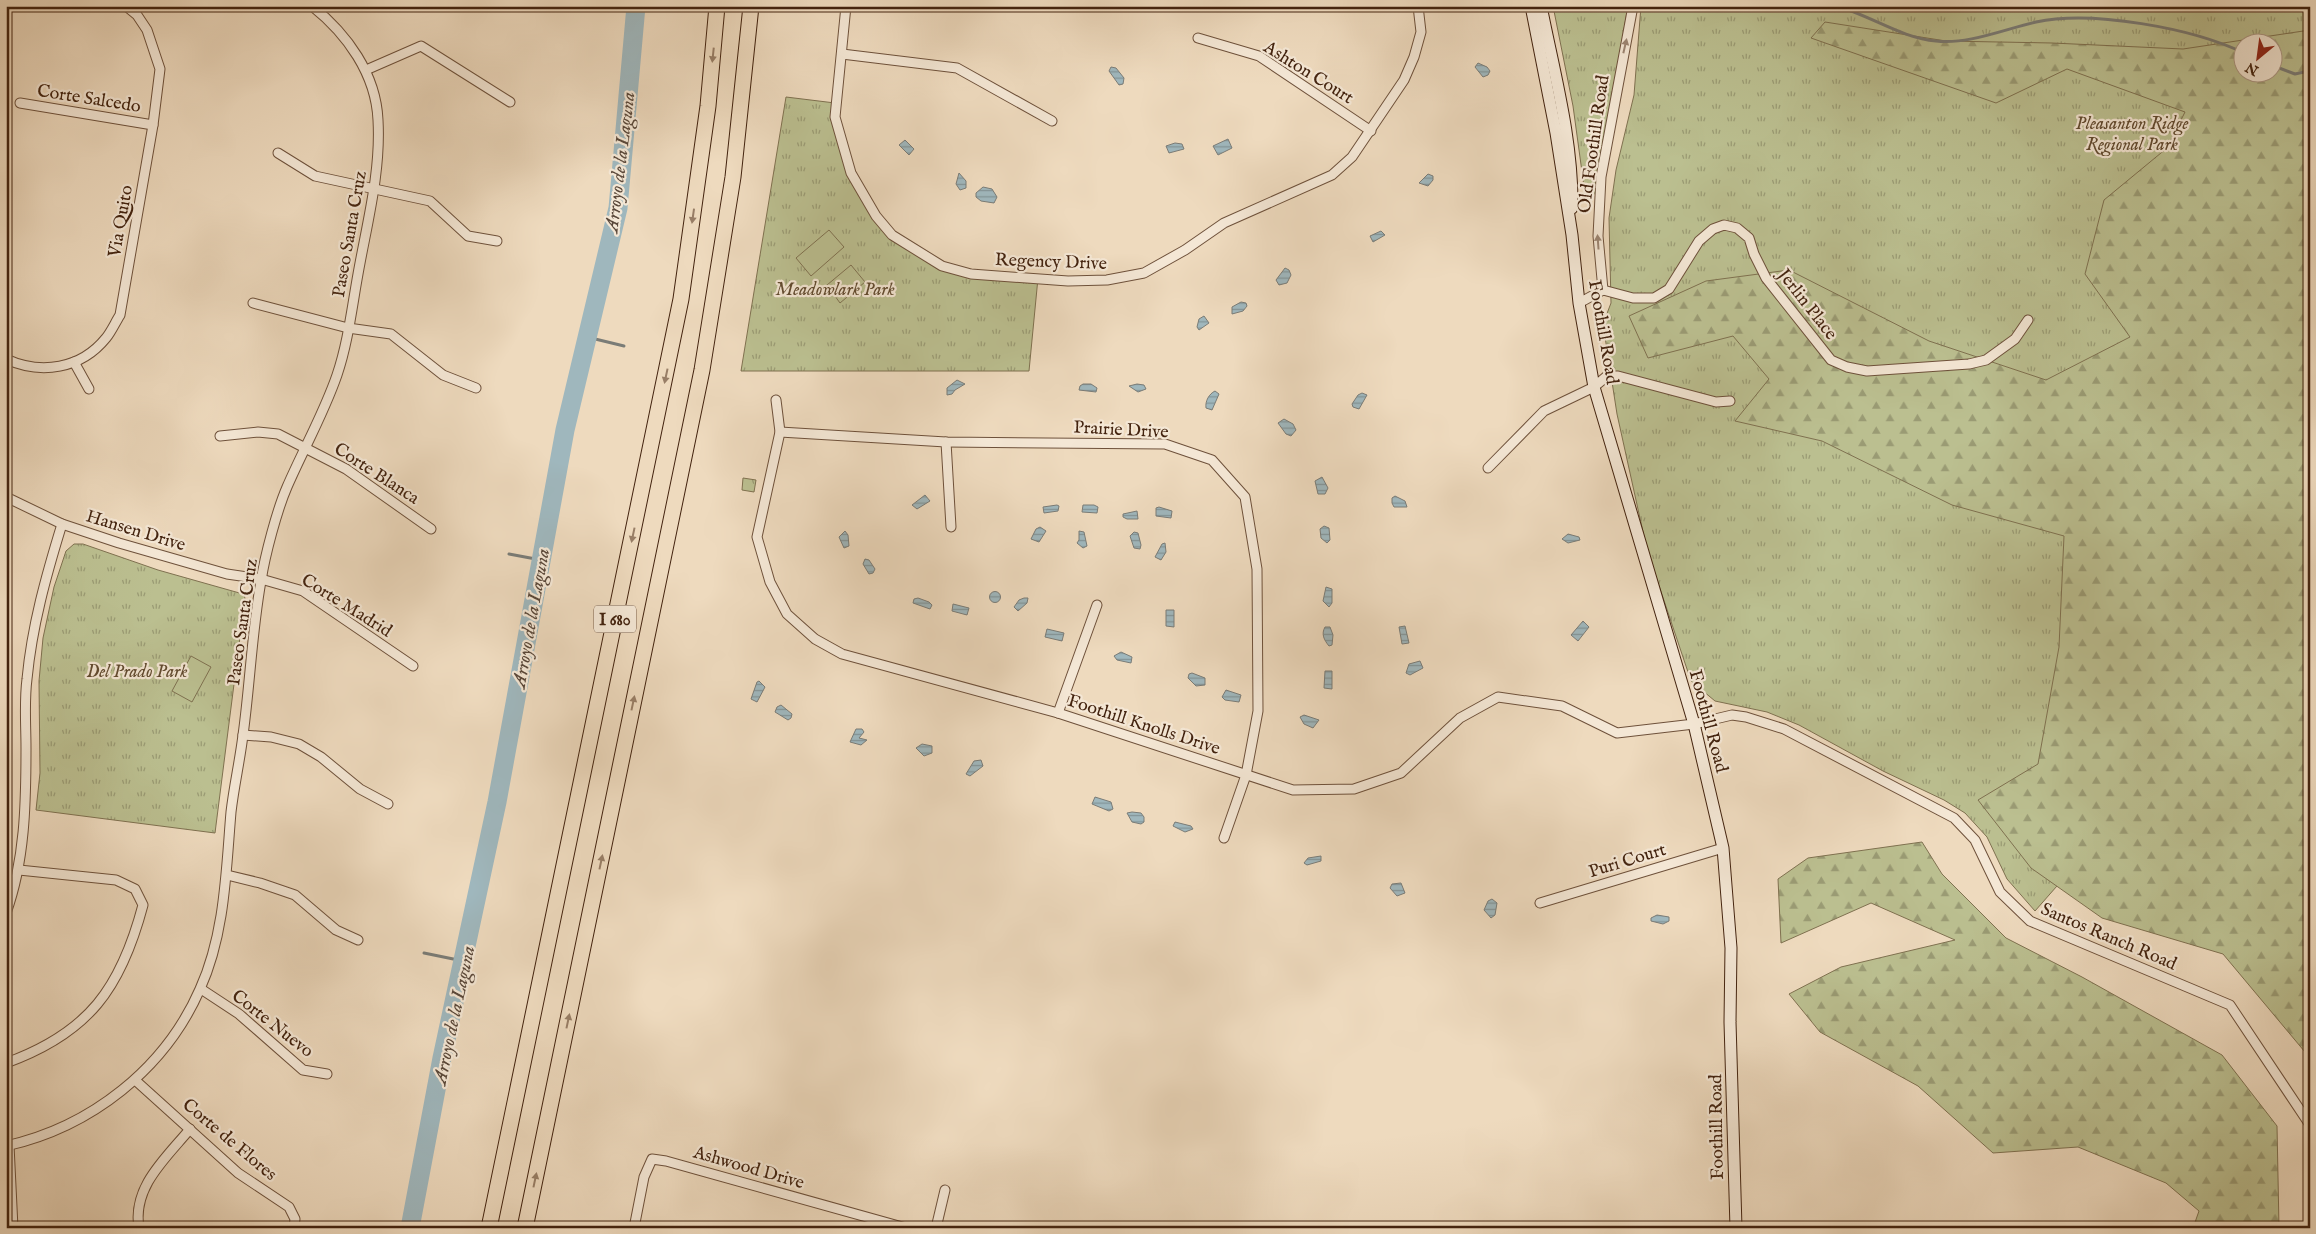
<svg xmlns="http://www.w3.org/2000/svg" width="2316" height="1234" font-family="'IM FELL English',serif">
<style>
.grass{fill:url(#grass-tufts);stroke:#7f7150;fill-rule:evenodd}
.forest{fill:url(#forest-firs);stroke:#7f7150;fill-rule:evenodd}
.pitch{fill:#bbbf90;stroke:#7f7150}
.water{fill:url(#water-rules);stroke:#7a7c77}
.lines{fill:none;stroke-linecap:round;stroke-linejoin:round}
.stream{stroke:#7a7c77;stroke-width:3}
.river{stroke:#9fb7bd;stroke-width:19}
.minor-casing{stroke:#6e513b;stroke-width:11}
.secondary-casing{stroke:#43230f;stroke-width:13}
.motorway-casing{stroke:#43230f;stroke-width:17}
.minor{stroke:#f4e7d5;stroke-width:9}
.secondary{stroke:#f4e7d5;stroke-width:11}
.motorway{stroke:#eedabe;stroke-width:15}
.oneway{fill:#9c8572}
.oneway2{fill:#987e66}
.labels{text-anchor:middle;stroke-width:4.5;stroke-linejoin:round;paint-order:stroke}
.shield{fill:#f4e7d5;stroke:#785e4a;stroke-width:1}
.shield-label{font-size:16px;font-weight:bold;fill:#43230f}
.street-label{font-size:18px;fill:#43230f;stroke:#f4e7d5}
.park-label{font-size:18px;font-style:italic;fill:#614a2f;stroke:#f4e7d5}
.water-label{font-size:19px;font-style:italic;fill:#5a483a;stroke:#f4e7d5}
</style>
<defs>
<pattern id="grass-tufts" width="24" height="20" patternUnits="userSpaceOnUse" patternTransform="scale(1.25)"><rect width="24" height="20" fill="#bbbf90"/><path d="M3 7l-1-3M5 7V3M7 7l1-3M15 17l-1-3M17 17v-4M19 17l1-3" fill="none" stroke="#9a9b74"/></pattern>
<pattern id="forest-firs" width="22" height="20" patternUnits="userSpaceOnUse" patternTransform="scale(1.25)"><rect width="22" height="20" fill="#bbbf90"/><path d="M5 1l3.5 6h-7zM16 11l3.5 6h-7z" fill="#9a9b74"/></pattern>
<pattern id="water-rules" width="6" height="5" patternUnits="userSpaceOnUse" patternTransform="scale(1.25)"><rect width="6" height="5" fill="#9fb7bd"/><path d="M0 2.5h6" fill="none" stroke="#839498"/></pattern>
</defs>
<rect width="100%" height="100%" fill="#eedabe"/>
<filter id="stains"><feTurbulence type="fractalNoise" baseFrequency=".004" numOctaves="4"/><feColorMatrix values="0 0 0 0 .2 0 0 0 0 .09 0 0 0 0 .02 0 0 0 .5 -.17"/></filter>
<radialGradient id="worn" r=".72"><stop offset=".6" stop-color="#630" stop-opacity="0"/><stop offset="1" stop-color="#630" stop-opacity=".3"/></radialGradient>
<g class="grass">
<polygon points="1553,6 1628,6 1596,194 1585,194 1573,106"/>
<path d="M1641 6H2310V389L2093 845 2035 911 2007 879 1987 837 1965 813 1944 800 1883 771 1799 725 1767 712 1715 701 1691 681 1647 550 1617 414 1603 324 1611 303 1609 218 1616 170 1634 95ZM2244 42H2274V72H2244Z"/>
<polygon points="786,97 835,103 849,173 892,231 936,260 977,273 1038,278 1029,371 741,371"/>
<polygon points="743,478 756,480 754,492 742,490"/>
<polygon points="74,544 83,544 158,570 243,594 245,598 215,833 36,810 40,773 39,681 43,638 54,587 66,551"/>
</g>
<g class="forest">
<path d="M1825 22 1946 41 2052 43 2183 49 2310 30V1058L2223 954 2102 918 2031 868 1978 800 2038 764 2059 647 2064 536 1952 505 1822 441 1735 421 1769 379 1733 336 1648 358 1629 316 1706 281 1789 270 1929 341 2046 380 2130 337 2085 274 2104 200 2167 148 2185 112 2067 69 1996 103 1811 38ZM2244 42H2274V72H2244Z"/>
<polygon points="1922,842 1942,874 2006,938 2082,977 2222,1055 2277,1126 2279,1228 2193,1228 2199,1211 2166,1183 2078,1147 1993,1153 1918,1086 1820,1032 1789,994 1841,967 1955,940 1871,903 1781,943 1778,879 1808,858"/>
</g>
<g class="pitch">
<polygon points="829,230 844,247 811,276 796,258"/>
<polygon points="851,265 865,282 840,303 827,285"/>
<polygon points="191,656 211,667 192,702 172,691"/>
</g>
<g class="water">
<polygon points="1478,63 1487,67 1490,71 1488,75 1483,77 1475,67"/>
<polygon points="1111,67 1116,68 1124,78 1123,84 1119,85 1109,71"/>
<polygon points="1228,139 1232,148 1218,155 1213,146"/>
<polygon points="905,140 914,149 909,155 899,145"/>
<polygon points="1175,143 1182,144 1184,149 1169,153 1166,146"/>
<polygon points="959,173 966,181 966,188 960,190 956,184"/>
<polygon points="1428,174 1433,176 1433,180 1428,186 1419,183"/>
<polygon points="983,187 992,189 997,197 994,203 981,201 976,197 976,193"/>
<polygon points="1381,231 1385,235 1373,242 1370,236"/>
<polygon points="1285,268 1289,270 1291,275 1287,283 1279,285 1276,280"/>
<polygon points="1241,302 1246,303 1247,306 1243,311 1232,314 1232,307"/>
<polygon points="1204,316 1209,323 1199,330 1197,327 1199,319"/>
<polygon points="957,380 965,384 955,390 952,394 947,395 947,388"/>
<polygon points="1083,384 1091,384 1097,388 1096,392 1079,390 1080,386"/>
<polygon points="1137,384 1144,385 1146,389 1138,392 1129,386"/>
<path d="M1215 391 1219 394 1212 410 1206 408C1205 401 1209 394 1215 391Z"/>
<polygon points="1362,393 1367,395 1359,409 1353,407 1352,404 1358,395"/>
<polygon points="1284,419 1293,424 1296,430 1291,436 1286,434 1278,423"/>
<polygon points="1322,477 1328,488 1325,494 1318,494 1315,481"/>
<polygon points="925,495 930,501 917,509 912,505"/>
<polygon points="1395,496 1405,501 1407,507 1394,507 1392,503 1392,498"/>
<polygon points="1057,505 1059,506 1058,511 1044,513 1043,507"/>
<polygon points="1083,505 1094,505 1098,507 1097,513 1082,512"/>
<polygon points="1159,507 1172,511 1171,518 1156,516 1156,508"/>
<polygon points="1137,511 1138,519 1127,519 1123,517 1123,514"/>
<polygon points="1324,526 1329,528 1330,540 1327,543 1321,538 1320,529"/>
<polygon points="1040,527 1046,531 1039,542 1031,539 1036,529"/>
<polygon points="845,531 848,535 849,546 844,548 839,537"/>
<polygon points="1079,531 1084,532 1087,546 1083,548 1077,543 1079,540"/>
<polygon points="1134,532 1138,533 1141,545 1140,549 1134,548 1130,536"/>
<polygon points="1568,534 1579,537 1580,540 1568,543 1562,539"/>
<polygon points="1165,543 1166,552 1161,560 1155,557 1162,544"/>
<polygon points="865,559 869,560 875,569 873,573 869,574 863,564"/>
<polygon points="1326,587 1332,589 1332,603 1329,607 1323,601"/>
<circle cx="995" cy="597" r="5.5"/>
<polygon points="918,598 929,602 932,605 930,609 913,603 914,599"/>
<polygon points="1024,598 1028,598 1027,603 1018,611 1014,607 1019,600"/>
<polygon points="953,604 969,608 967,615 952,611"/>
<polygon points="1166,610 1174,610 1174,627 1166,626"/>
<polygon points="1583,621 1589,627 1578,641 1571,635"/>
<polygon points="1405,626 1409,643 1402,644 1399,627"/>
<path d="M1325 627H1330L1333 635 1332 645 1329 646C1324 640 1321 634 1325 627Z"/>
<polygon points="1047,629 1064,633 1062,641 1045,637"/>
<polygon points="1121,652 1132,657 1131,663 1117,660 1114,656"/>
<polygon points="1420,661 1423,668 1410,675 1406,673 1409,664"/>
<polygon points="1325,671 1332,671 1332,689 1324,688"/>
<polygon points="1192,673 1205,678 1205,685 1196,686 1188,678 1189,674"/>
<polygon points="759,681 765,687 757,702 751,699 757,682"/>
<polygon points="1226,690 1241,695 1239,702 1225,700 1222,697"/>
<polygon points="781,705 792,714 791,718 788,720 775,712 777,707"/>
<polygon points="1304,715 1319,720 1313,728 1304,724 1300,717"/>
<polygon points="856,729 862,729 864,732 859,738 867,740 861,745 850,742"/>
<polygon points="922,744 932,746 932,753 924,756 916,748"/>
<polygon points="981,760 983,766 970,776 966,774 974,761"/>
<polygon points="1095,797 1111,802 1113,809 1109,811 1092,804"/>
<polygon points="1132,812 1141,813 1144,817 1144,822 1141,824 1132,822 1127,813"/>
<polygon points="1175,822 1191,826 1193,829 1185,832 1173,826"/>
<polygon points="1321,856 1321,861 1307,865 1304,863 1308,858"/>
<polygon points="1401,883 1405,893 1397,896 1390,888 1392,884"/>
<polygon points="1492,899 1497,903 1495,915 1491,918 1484,910 1488,901"/>
<polygon points="1657,915 1669,917 1669,921 1663,924 1651,921 1651,918"/>
</g>
<g class="lines">
<g class="stream">
<path d="M1836 6C1870 15 1901 38 1936 41 1967 45 2005 29 2036 22 2092 10 2192 28 2244 53"/>
<polyline points="2274,66 2295,74 2304,72 2310,74"/>
<polyline points="587,337 624,346"/>
<polyline points="509,554 541,560"/>
<polyline points="424,953 463,961"/>
</g>
<polyline class="river" points="410,1228 442,1058 497,802 565,430 618,208 636,6"/>
<defs>
<g id="minor">
<polyline points="846,6 835,117 851,173 876,216 892,235 942,266 971,274 1068,281 1107,280 1144,273 1185,250 1224,223 1332,175 1352,157 1404,80 1414,57 1421,32 1418,6"/>
<polyline points="1198,38 1259,56 1371,131"/>
<polyline points="842,54 957,68 1052,121"/>
<polyline points="366,70 421,46 510,102"/>
<polyline points="20,103 153,125"/>
<polyline points="278,153 315,176 430,201 468,236 497,241"/>
<polyline points="1603,290 1633,298 1654,298 1669,289 1699,241 1713,229 1724,225 1737,228 1749,238 1754,254 1766,278 1831,360 1847,367 1867,371 1969,364 1986,360 2015,339 2028,320"/>
<polyline points="1603,290 1598,236 1601,177 1633,6"/>
<polyline points="253,303 348,328 391,334 443,375 476,388"/>
<polyline points="1579,303 1603,290"/>
<path d="M6 359C41 375 81 369 106 338 111 332 115 323 120 315L153 125 160 69 147 30 137 15 126 6"/>
<polyline points="74,362 89,389"/>
<polyline points="776,400 780,432 757,537 770,582 787,614 815,639 842,654 1058,713 1293,790 1354,789 1401,773 1460,718 1498,697 1562,706 1617,733 1694,724 1732,715 1746,717 1784,729 1954,818 1975,840 2000,892 2030,921 2230,1005 2310,1125"/>
<polyline points="780,432 946,442 1165,444 1212,460 1245,497 1257,569 1258,711 1246,775 1224,838"/>
<polyline points="220,436 258,432 278,434 346,469 431,529"/>
<polyline points="946,442 951,527"/>
<polyline points="1488,468 1544,411 1594,387 1607,376 1618,376 1716,402 1730,401"/>
<polyline points="6,497 62,524 119,543 227,574 261,579 303,591 413,666"/>
<polyline points="1058,713 1097,605"/>
<polyline points="243,735 271,737 299,744 321,757 360,789 388,804"/>
<polyline points="227,875 260,883 295,895 336,930 358,940"/>
<polyline points="1540,903 1723,848"/>
<path d="M6 913C25 861 26 803 26 748 26 725 24 702 27 679 32 626 46 576 62 524"/>
<polyline points="201,989 239,1014 303,1070 327,1074"/>
<path d="M6 1063C89 1033 121 988 143 905L135 889 116 880 19 870"/>
<polyline points="135,1080 238,1173 289,1207 295,1219 294,1228"/>
<polyline points="9,1145 13,1228"/>
<path d="M6 1146C91 1127 165 1069 200 989 225 934 226 871 231 812 234 786 240 760 243 735 250 684 252 631 261 581 265 555 277 510 287 487 303 450 324 413 337 375 348 343 352 307 358 274 367 223 381 172 378 120 376 74 347 34 312 6"/>
<path d="M139 1228C132 1187 166 1158 190 1129"/>
<polyline points="634,1228 644,1177 652,1159 666,1161 906,1228"/>
<polyline points="936,1228 945,1190"/>
</g>
<g id="secondary">
<polyline points="1531,6 1556,133 1572,235 1579,303 1594,387 1694,724 1723,848 1731,948 1730,1022 1736,1228"/>
<path d="M1541 6C1554 72 1573 140 1572 208"/>
</g>
<g id="motorway">
<polyline points="489,1228 681,299 708,106 717,6"/>
<polyline points="525,1228 702,370 733,177 751,6"/>
</g>
</defs>
<use href="#minor" class="minor-casing"/>
<use href="#secondary" class="secondary-casing"/>
<use href="#motorway" class="motorway-casing"/>
<use href="#minor" class="minor"/>
<use href="#secondary" class="secondary"/>
<use href="#motorway" class="motorway"/>
</g>
<defs><path id="oneway-solid" d="M-6-.8H1V-3.2L6.5 0L1 3.2V.8H-6Z" transform="scale(1.25)"/></defs>
<g class="oneway">
<use href="#oneway-solid" transform="translate(1625 46) rotate(-77)"/>
<use href="#oneway-solid" transform="translate(1598 242) rotate(-94)"/>
</g>
<g class="oneway2">
<use href="#oneway-solid" transform="translate(713 55) rotate(96)"/>
<use href="#oneway-solid" transform="translate(693 216) rotate(98)"/>
<use href="#oneway-solid" transform="translate(666 376) rotate(102)"/>
<use href="#oneway-solid" transform="translate(633 535) rotate(102)"/>
<use href="#oneway-solid" transform="translate(633 703) rotate(-78)"/>
<use href="#oneway-solid" transform="translate(601 862) rotate(-78)"/>
<use href="#oneway-solid" transform="translate(568 1021) rotate(-78)"/>
<use href="#oneway-solid" transform="translate(535 1180) rotate(-78)"/>
</g>
<g class="labels">
<rect class="shield" x="594" y="605.5" width="42" height="27" rx="4"/>
<g class="shield-label">
<text x="615" y="625">I 680</text>
</g>
<g class="street-label">
<text transform="translate(1309 72) rotate(32)" y="6">Ashton Court</text>
<text transform="translate(89 98) rotate(9)" y="6">Corte Salcedo</text>
<text transform="translate(1593 144) rotate(-82)" y="6">Old Foothill Road</text>
<text transform="translate(120 221) rotate(-80)" y="6">Via Quito</text>
<text transform="translate(349 234) rotate(-80)" y="6">Paseo Santa Cruz</text>
<text transform="translate(1051 261) rotate(2)" y="6">Regency Drive</text>
<text transform="translate(1808 304) rotate(52)" y="6">Jerlin Place</text>
<text transform="translate(1604 332) rotate(80)" y="6">Foothill Road</text>
<text transform="translate(1121 429) rotate(3)" y="6">Prairie Drive</text>
<text transform="translate(377 473) rotate(33)" y="6">Corte Blanca</text>
<text transform="translate(136 530) rotate(17)" y="6">Hansen Drive</text>
<text transform="translate(347 605) rotate(32)" y="6">Corte Madrid</text>
<text transform="translate(242 622) rotate(-82)" y="6">Paseo Santa Cruz</text>
<text transform="translate(1709 721) rotate(75)" y="6">Foothill Road</text>
<text transform="translate(1144 724) rotate(18)" y="6">Foothill Knolls Drive</text>
<text transform="translate(1627 860) rotate(-17)" y="6">Puri Court</text>
<text transform="translate(2109 936) rotate(23)" y="6">Santos Ranch Road</text>
<text transform="translate(273 1023) rotate(38)" y="6">Corte Nuevo</text>
<text transform="translate(1716 1127) rotate(-91)" y="6">Foothill Road</text>
<text transform="translate(230 1139) rotate(40)" y="6">Corte de Flores</text>
<text transform="translate(749 1167) rotate(16)" y="6">Ashwood Drive</text>
</g>
<g class="park-label">
<text x="2132" y="129">Pleasanton Ridge<tspan x="2132" dy="21">Regional Park</tspan></text>
<text x="835" y="295">Meadowlark Park</text>
<text x="137" y="677">Del Prado Park</text>
</g>
<g class="water-label">
<text transform="translate(619 162) rotate(-83)" y="7">Arroyo de la Laguna</text>
<text transform="translate(530 618) rotate(-80)" y="7">Arroyo de la Laguna</text>
<text transform="translate(453 1015) rotate(-78)" y="7">Arroyo de la Laguna</text>
</g>
</g>
<rect width="2316" height="1234" fill="none" stroke="#eedabe" stroke-width="25"/>
<rect x="8" y="8" width="2301" height="1219" fill="none" stroke="#43230f" stroke-width="2.5"/>
<rect x="12" y="12" width="2291" height="1209" fill="none" stroke="#43230f"/>
<g transform="translate(2258 58) rotate(209)"><circle r="24" fill="#f4e7d5" stroke="#ad9986"/>
<path d="M0-4L9 19L0 12L-9 19Z" fill="#8f2418"/>
<text y="-8" font-size="14" font-weight="bold" text-anchor="middle" fill="#43230f">N</text>
</g>
<rect width="100%" height="100%" filter="url(#stains)"/>
<rect width="100%" height="100%" fill="url(#worn)"/>
</svg>
